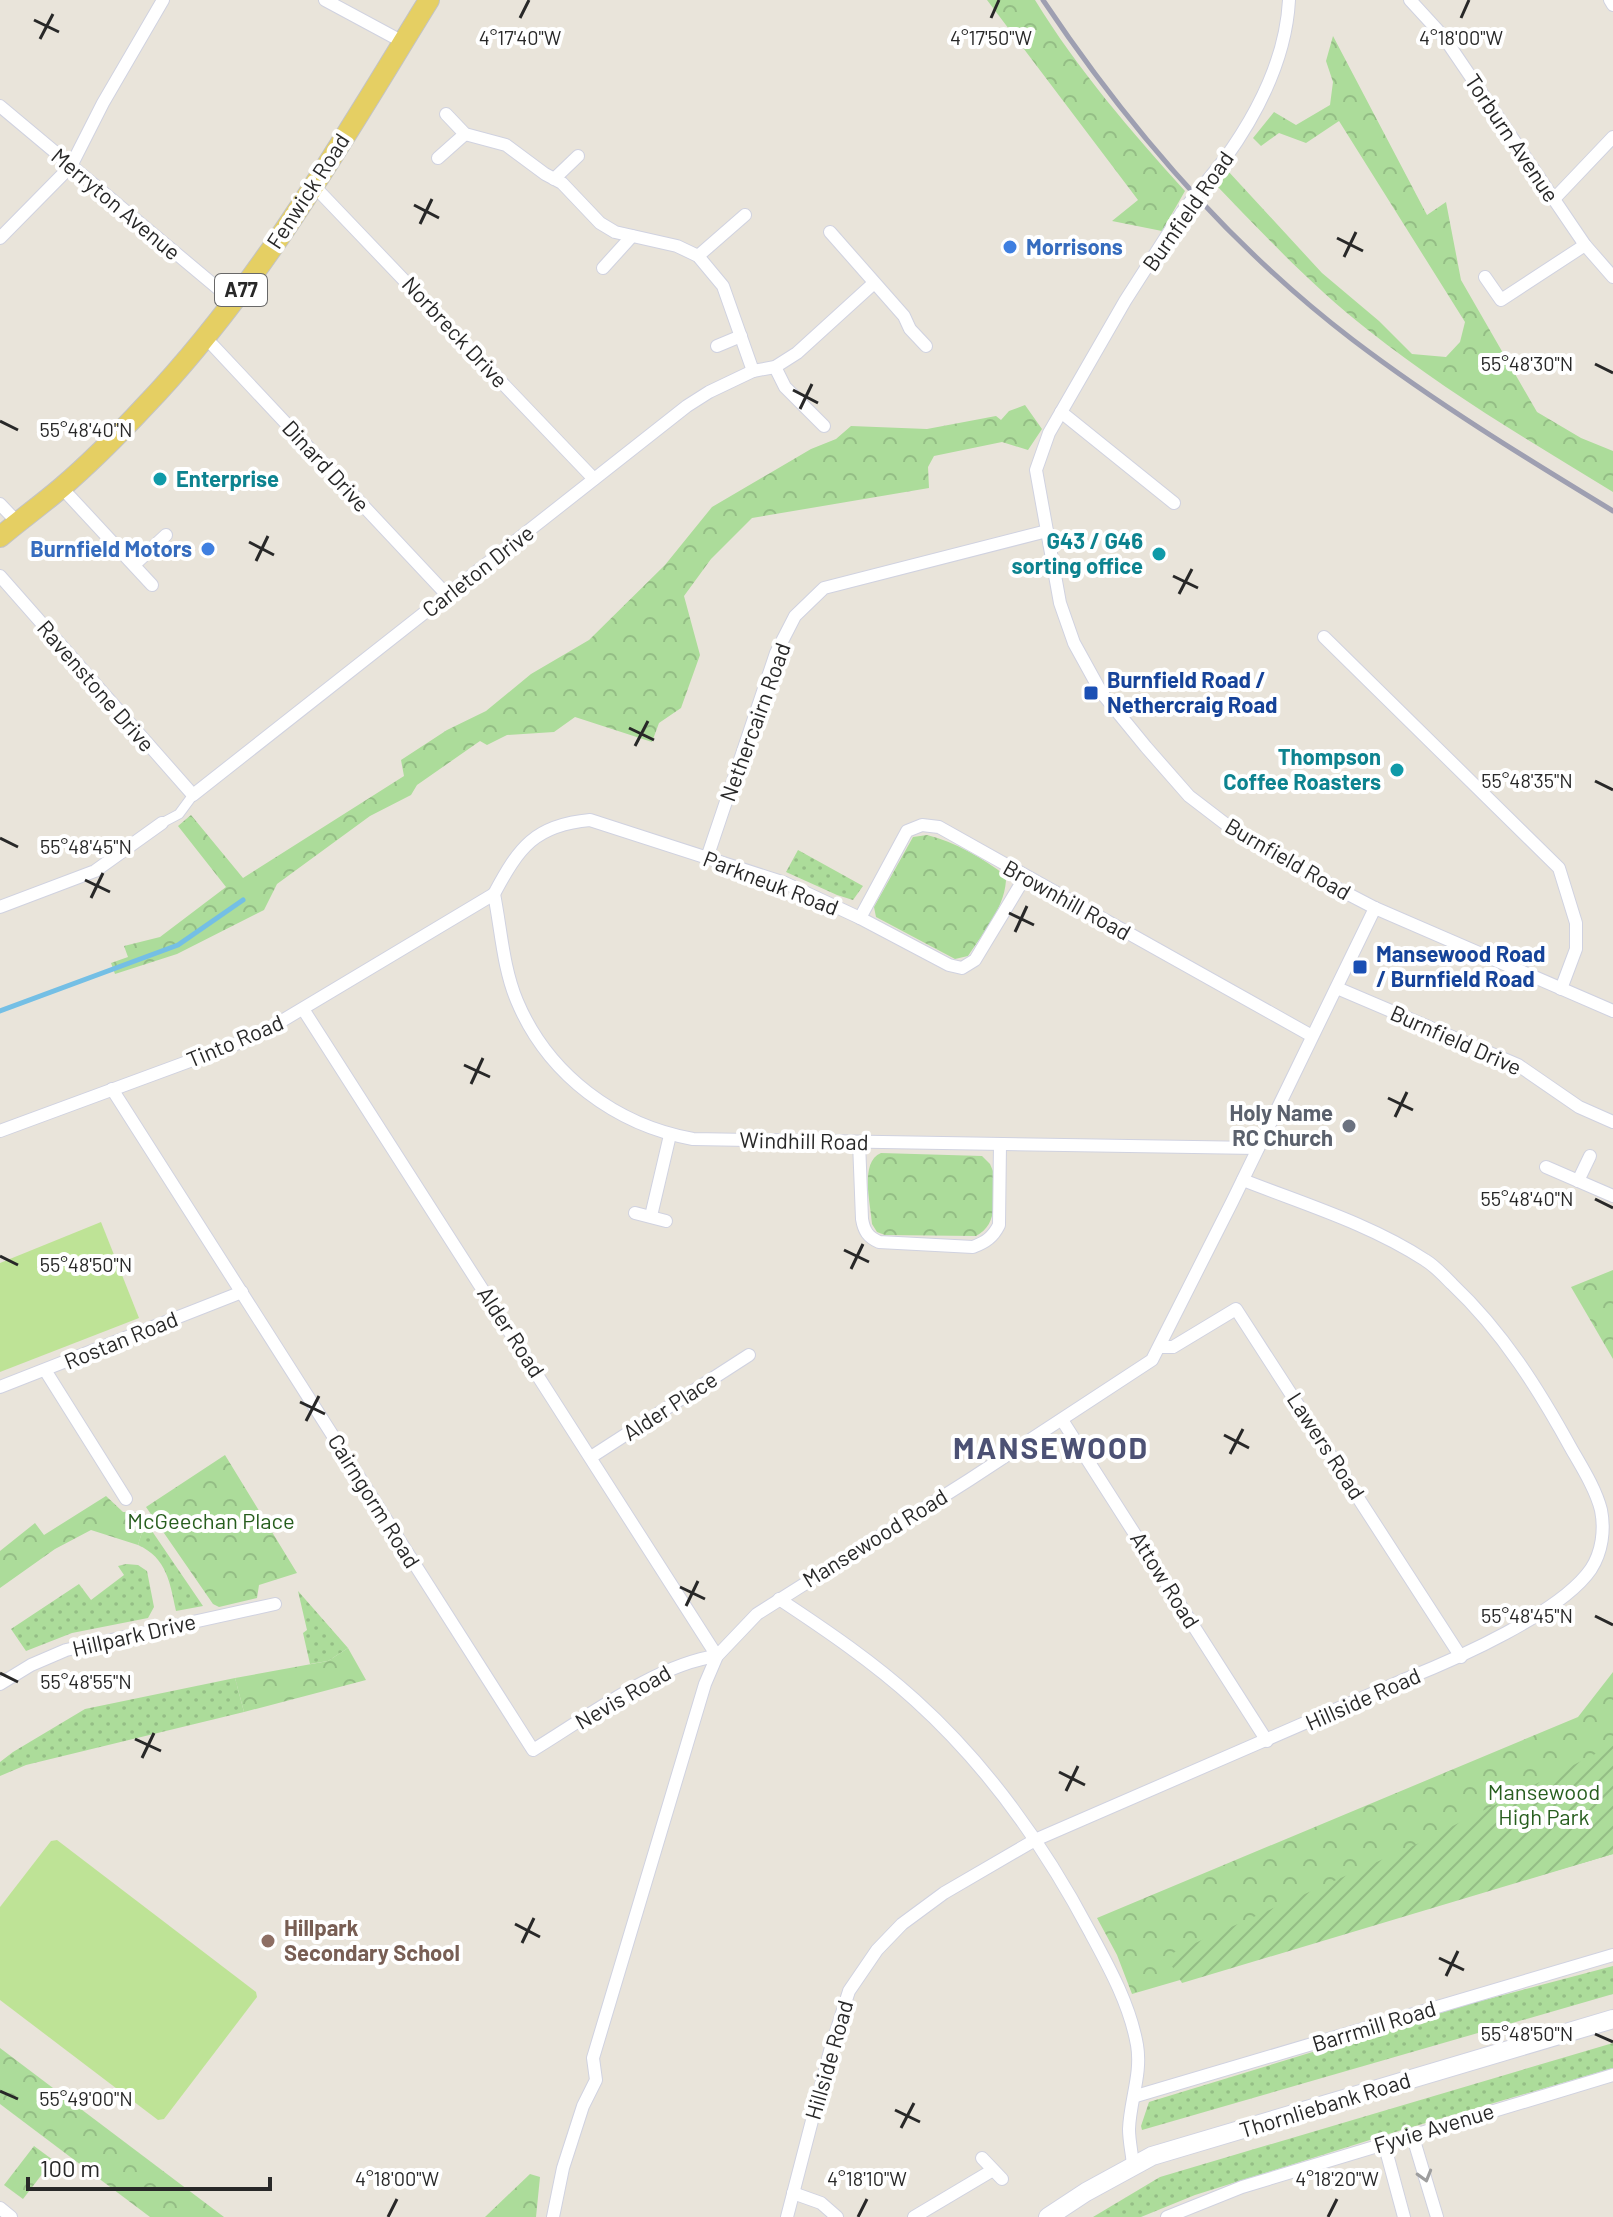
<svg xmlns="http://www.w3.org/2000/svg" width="1613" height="2217" font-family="Barlow,sans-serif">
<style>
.grass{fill:url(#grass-dots)}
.forest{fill:url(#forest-crowns)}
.garden{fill:url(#garden-furrows)}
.pitch{fill:#bee396}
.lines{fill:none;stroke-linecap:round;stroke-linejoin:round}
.stream{stroke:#74bfe5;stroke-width:5}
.pedestrian-casing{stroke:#d0d2e0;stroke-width:11}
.minor-casing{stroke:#d0d2e0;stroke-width:14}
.secondary-casing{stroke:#d0d2e0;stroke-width:20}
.primary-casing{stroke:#c3c3c3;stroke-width:22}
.pedestrian{stroke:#fff;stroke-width:9}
.minor{stroke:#fff;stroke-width:12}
.secondary{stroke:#fff;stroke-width:18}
.primary{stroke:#e5cf63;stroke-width:20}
.rail{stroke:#9e9fb1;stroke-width:5}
.minor-bridge-casing{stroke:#d0d2e0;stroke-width:14;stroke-linecap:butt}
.minor-bridge{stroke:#fff;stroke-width:12}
.oneway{stroke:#9e9e9e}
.ticks{fill:none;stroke:#282828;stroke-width:3}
.shop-dot{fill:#3f7fe0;stroke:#fff;stroke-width:3}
.culture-dot{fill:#0f9aa8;stroke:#fff;stroke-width:3}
.transit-dot{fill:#1a4fb4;stroke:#fff;stroke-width:3}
.worship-dot{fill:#6b7280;stroke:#fff;stroke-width:3}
.education-dot{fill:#8d6e63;stroke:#fff;stroke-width:3}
.labels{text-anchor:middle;stroke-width:8;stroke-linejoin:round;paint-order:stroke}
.shield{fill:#fff;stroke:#686868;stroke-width:2}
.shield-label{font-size:20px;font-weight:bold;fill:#282828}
.street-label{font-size:22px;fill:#282828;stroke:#fff}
.shop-label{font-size:22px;font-weight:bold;fill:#366cbe;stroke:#fff;text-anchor:start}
.culture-label{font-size:22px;font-weight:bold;fill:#0d838f;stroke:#fff;text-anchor:end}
.transit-label{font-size:22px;font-weight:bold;fill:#164399;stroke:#fff;text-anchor:start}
.worship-label{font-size:22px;font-weight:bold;fill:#5b616d;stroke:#fff;text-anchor:end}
.park-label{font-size:22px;fill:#275e1e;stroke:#fff}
.education-label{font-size:22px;font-weight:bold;fill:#785e54;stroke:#fff;text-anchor:start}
.district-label{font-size:30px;font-weight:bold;letter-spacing:2px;fill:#4c5174;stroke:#fff}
.ticks-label{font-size:20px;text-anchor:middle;fill:#282828;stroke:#fff;stroke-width:8;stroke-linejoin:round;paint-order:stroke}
</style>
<defs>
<pattern id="grass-dots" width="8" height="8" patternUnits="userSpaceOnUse" patternTransform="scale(2)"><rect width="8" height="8" fill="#acdc9a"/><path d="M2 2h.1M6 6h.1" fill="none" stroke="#94bd85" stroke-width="1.8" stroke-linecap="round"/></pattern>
<pattern id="forest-crowns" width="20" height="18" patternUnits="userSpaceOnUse" patternTransform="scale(2)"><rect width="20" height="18" fill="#acdc9a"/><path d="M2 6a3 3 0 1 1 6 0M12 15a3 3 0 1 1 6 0" fill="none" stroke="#94bd85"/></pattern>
<pattern id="garden-furrows" width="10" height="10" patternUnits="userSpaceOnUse" patternTransform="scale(2)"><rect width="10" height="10" fill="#acdc9a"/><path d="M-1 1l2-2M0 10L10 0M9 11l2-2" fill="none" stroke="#94bd85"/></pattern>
</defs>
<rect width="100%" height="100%" fill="#e9e4da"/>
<g class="grass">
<polygon points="798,850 863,886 853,900 837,895 786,872"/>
<path d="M139 1512 203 1606 176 1611C170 1583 167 1558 138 1545L143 1529Z"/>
<polygon points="126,1564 138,1565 147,1571 154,1607 148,1618 72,1633 26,1651 11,1629 79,1584 91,1600 124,1575 118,1566"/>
<polygon points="298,1591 348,1648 328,1661 310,1664 303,1633 307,1630"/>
<polygon points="235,1678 244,1712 26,1765 0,1776 0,1762 13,1752 85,1709"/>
<polygon points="1613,1966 1613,1994 1142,2130 1141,2126 1149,2102 1473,2003"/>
<polygon points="1613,2043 1613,2068 1395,2132 1195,2195 1141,2217 1093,2217 1160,2177"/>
</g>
<g class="forest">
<path d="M987 0H1035C1078 70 1130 130 1185 191L1162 231 1112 221 1138 200Z"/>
<path d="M1333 36 1427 215 1446 202 1461 280 1537 412 1581 438 1613 451V492C1529 441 1445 391 1368 330 1313 287 1265 236 1217 186L1228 171 1322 273 1379 321 1412 354 1446 357 1460 342 1465 322 1339 121 1306 143 1279 133 1261 146 1253 138 1274 112 1296 125 1330 105 1333 82 1326 61Z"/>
<polygon points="1025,405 1042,429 1028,450 1002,442 934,456 928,467 929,488 752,518 711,559 684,596 700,655 681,708 659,723 652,742 575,717 554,732 507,735 487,745 480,741 417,785 411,795 370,816 277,884 264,910 177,954 115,974 111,963 128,957 124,946 160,937 226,887 178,826 191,815 243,878 404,776 401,760 447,730 486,711 531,674 589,640 665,565 712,507 811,449 836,439 851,426 927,429 996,416 1001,420 1009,411"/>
<path d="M927 835C955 842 983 858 1006 876 1007 905 983 933 968 956L955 959 876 917 874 907 913 837Z"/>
<path d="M881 1153 982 1156 990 1164 993 1171C993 1195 1000 1224 976 1236L885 1235 877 1232 872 1224C871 1204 859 1162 881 1153Z"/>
<polygon points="1613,1270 1613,1359 1571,1287"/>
<polygon points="225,1455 297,1573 259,1585 257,1598 219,1607 213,1604 146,1507"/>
<polygon points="106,1496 123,1512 139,1512 143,1529 138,1545 91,1530 55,1549 0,1588 0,1551 35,1523 44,1535"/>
<polygon points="348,1648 366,1680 244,1712 235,1678 328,1661"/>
<polygon points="1613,1672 1613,1854 1132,1994 1117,1955 1097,1918 1578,1717"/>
<polygon points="0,2048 224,2217 150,2217 0,2104"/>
<polygon points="34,2146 53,2160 23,2199 4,2185"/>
<polygon points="530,2174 540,2177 536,2217 485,2217"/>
</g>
<polygon class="garden" points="1613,1745 1613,1854 1182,1983 1166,1956 1417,1844"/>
<g class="pitch">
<polygon points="101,1222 139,1318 0,1372 0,1263"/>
<polygon points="57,1840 256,1992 257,1997 164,2119 158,2120 0,2000 0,1907 51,1841"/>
</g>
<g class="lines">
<polyline class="stream" points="0,1011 178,945 243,900"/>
<defs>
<polyline id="pedestrian" points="162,823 179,814 193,795"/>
<g id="minor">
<polyline points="325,0 403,42"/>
<polyline points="1410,0 1443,36 1585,245 1613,277"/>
<polyline points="1610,0 1613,5"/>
<polyline points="0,106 233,301"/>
<polyline points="446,114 465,134 506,145 545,174 562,183 600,223 615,232 677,246 698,256 723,286 753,371"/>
<polyline points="438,158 465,134"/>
<path d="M1224 160C1258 113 1286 59 1289 0"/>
<polyline points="554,179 578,156"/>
<polyline points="314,186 594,479"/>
<polyline points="1554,199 1613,137"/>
<polyline points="1182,212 1125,301 1049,433 1036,470 1060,603 1074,643 1101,692 1146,747 1189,796 1236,832 1279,858 1375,908 1613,1011"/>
<polyline points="830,232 904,316 910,329 926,346"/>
<polyline points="0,238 71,166 103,103 163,0"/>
<polyline points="698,256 745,215"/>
<polyline points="603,268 632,236"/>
<polyline points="1485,277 1501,300 1585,245"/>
<polyline points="205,337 447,595"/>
<polyline points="717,346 741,336"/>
<polyline points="775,367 785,387 824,426"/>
<polyline points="1061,412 1174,503"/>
<polyline points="62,488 152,585"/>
<polyline points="0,504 17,522"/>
<polyline points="135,564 166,535"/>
<polyline points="0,576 193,795 687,406 709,392 753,371 775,367 797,353 874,283"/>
<polyline points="1324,637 1559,868 1576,923 1576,949 1561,989"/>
<polyline points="707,858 776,653 795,616 824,588 1047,531"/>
<path d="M494 894C501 929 503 968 517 1001 548 1075 616 1125 693 1139L1258 1148"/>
<path d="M494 894C519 847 535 825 590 820L785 883 860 918 949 965 962 968 975 960 1025 877"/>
<polyline points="0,907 95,871 162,823"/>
<polyline points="860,918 907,831 922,825 939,827 1312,1036"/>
<polyline points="1337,988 1518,1065 1579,1107 1613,1122"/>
<path d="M112 1089 533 1750C586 1718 657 1664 717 1656L303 1009"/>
<polyline points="0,1131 255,1037 494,894"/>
<path d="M859 1142 862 1219C864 1231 868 1237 879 1242L973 1247C986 1242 993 1237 999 1225L1000 1144"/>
<polyline points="1546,1167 1613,1196"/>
<polyline points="1578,1181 1590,1156"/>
<polyline points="635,1213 666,1221"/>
<polyline points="651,1216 670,1135"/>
<polyline points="1160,1347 1173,1347 1236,1309 1461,1657"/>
<polyline points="45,1370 126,1499"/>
<polyline points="0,1387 242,1292"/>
<polyline points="1062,1420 1267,1741"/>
<polyline points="591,1457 749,1355"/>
<path d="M779 1599C826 1630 873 1662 915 1700 987 1765 1045 1847 1090 1932 1109 1967 1130 2005 1137 2045 1142 2073 1130 2101 1129 2129 1129 2141 1132 2153 1133 2165"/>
<polyline points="0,1684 31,1665 66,1650 275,1604"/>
<polyline points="1136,2096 1613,1955"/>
<polyline points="1412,2134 1437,2217"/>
<polyline points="1384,2143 1404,2217"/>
<polyline points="982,2158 1002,2179"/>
<polyline points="793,2193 821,2203 837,2217"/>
<polyline points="0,2208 11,2217"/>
<polyline points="553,2217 563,2168 583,2106 596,2080 593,2058 705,1684 717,1656 757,1614 969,1480 1152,1360 1232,1202 1375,908"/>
<path d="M787 2217 830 2051 849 1991 877 1950 902 1924 944 1893 1035 1840 1406 1679C1456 1659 1561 1613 1591 1569 1602 1552 1605 1530 1601 1510 1596 1490 1583 1469 1572 1450 1539 1390 1503 1332 1452 1284 1444 1276 1435 1266 1425 1260 1370 1224 1304 1204 1243 1180"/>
<polyline points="914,2217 993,2170"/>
<polyline points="1167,2217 1242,2187 1613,2075"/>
</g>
<polyline id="secondary" points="1048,2217 1086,2192 1152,2156 1613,2019"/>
<path id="primary" d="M0 537C20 520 41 505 61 488 90 463 118 435 144 407 259 287 342 141 429 0"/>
</defs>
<use href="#pedestrian" class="pedestrian-casing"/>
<use href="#minor" class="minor-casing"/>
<use href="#secondary" class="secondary-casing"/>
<use href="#primary" class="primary-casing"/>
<use href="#pedestrian" class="pedestrian"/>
<use href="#minor" class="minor"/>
<use href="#secondary" class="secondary"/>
<use href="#primary" class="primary"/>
<path class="rail" d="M1043 0C1128 127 1231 247 1353 340 1436 403 1524 457 1613 511"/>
<defs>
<polyline id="minor-bridge" points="1182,212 1224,160"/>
</defs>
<use href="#minor-bridge" class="minor-bridge-casing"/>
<use href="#minor-bridge" class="minor-bridge"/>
</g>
<defs><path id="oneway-chevron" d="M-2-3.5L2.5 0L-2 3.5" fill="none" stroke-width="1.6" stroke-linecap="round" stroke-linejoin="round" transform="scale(2)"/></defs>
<use class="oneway" href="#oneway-chevron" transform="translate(1425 2176) rotate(74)"/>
<path class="ticks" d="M520 18 529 0M991 18 999 0M1461 18 1469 0M34 20 59 32M40 39 53 14M414 205 439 218M420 224 432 199M1337 238 1363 251M1344 257 1356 232M1595 364 1613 373M793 390 818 403M800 409 812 384M0 421 18 430M249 542 274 555M256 561 268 536M1173 576 1198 588M1179 594 1192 569M629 728 654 740M635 746 648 721M1595 781 1613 790M0 838 18 847M85 880 110 892M91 898 103 873M1009 913 1034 925M1015 932 1027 906M464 1065 490 1077M471 1084 483 1058M1388 1098 1413 1110M1395 1117 1407 1092M1595 1199 1613 1208M844 1250 869 1262M0 1256 18 1265M851 1269 863 1244M300 1402 325 1414M306 1421 319 1396M1224 1435 1249 1448M1230 1454 1243 1429M680 1587 705 1599M686 1606 698 1581M1595 1616 1613 1625M0 1673 18 1682M135 1739 161 1751M142 1758 154 1733M1059 1772 1085 1785M1066 1791 1078 1766M515 1924 540 1937M522 1943 534 1918M1439 1958 1464 1970M1446 1976 1458 1951M1595 2034 1613 2042M0 2091 18 2099M895 2110 920 2122M901 2128 914 2103M388 2217 397 2199M858 2217 867 2199M1328 2217 1337 2199"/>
<g class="shop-dot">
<circle cx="1010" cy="247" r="8"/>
<circle cx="208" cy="549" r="8"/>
</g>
<g class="culture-dot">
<circle cx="160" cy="479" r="8"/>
<circle cx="1159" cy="554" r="8"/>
<circle cx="1397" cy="770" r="8"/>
</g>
<g class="transit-dot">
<rect x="1083" y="685" width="16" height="16" rx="4"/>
<rect x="1352" y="959" width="16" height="16" rx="4"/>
</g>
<circle class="worship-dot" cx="1349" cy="1126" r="8"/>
<circle class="education-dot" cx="268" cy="1941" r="8"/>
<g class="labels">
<rect class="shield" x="215" y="274" width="52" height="32" rx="6"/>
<g class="shield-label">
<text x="241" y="297">A77</text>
</g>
<g class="street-label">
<text transform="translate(1512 138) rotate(56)" y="8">Torburn Avenue</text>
<text transform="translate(308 191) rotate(-57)" y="8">Fenwick Road</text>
<text transform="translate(116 204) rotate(40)" y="8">Merryton Avenue</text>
<text transform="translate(1188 211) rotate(-55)" y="8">Burnfield Road</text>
<text transform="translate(455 332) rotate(47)" y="8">Norbreck Drive</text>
<text transform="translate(326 466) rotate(47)" y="8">Dinard Drive</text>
<text transform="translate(478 571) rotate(-38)" y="8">Carleton Drive</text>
<text transform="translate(96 686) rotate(49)" y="8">Ravenstone Drive</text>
<text transform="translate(755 722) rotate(-70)" y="8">Nethercairn Road</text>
<text transform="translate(1288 859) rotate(30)" y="8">Burnfield Road</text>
<text transform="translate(771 883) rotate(21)" y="8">Parkneuk Road</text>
<text transform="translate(1067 900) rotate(29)" y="8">Brownhill Road</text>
<text transform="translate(1456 1040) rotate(24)" y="8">Burnfield Drive</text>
<text transform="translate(235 1041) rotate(-23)" y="8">Tinto Road</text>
<text transform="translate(804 1141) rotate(1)" y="8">Windhill Road</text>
<text transform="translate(511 1332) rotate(57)" y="8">Alder Road</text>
<text transform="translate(121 1340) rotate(-22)" y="8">Rostan Road</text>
<text transform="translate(670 1406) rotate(-33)" y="8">Alder Place</text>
<text transform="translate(1326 1446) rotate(57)" y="8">Lawers Road</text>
<text transform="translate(374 1501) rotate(58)" y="8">Cairngorm Road</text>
<text transform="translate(875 1538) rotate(-32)" y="8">Mansewood Road</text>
<text transform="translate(1165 1580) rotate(58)" y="8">Attow Road</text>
<text transform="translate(134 1635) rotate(-13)" y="8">Hillpark Drive</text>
<text transform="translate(623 1697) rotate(-30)" y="8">Nevis Road</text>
<text transform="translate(1363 1699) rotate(-24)" y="8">Hillside Road</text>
<text transform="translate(1374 2026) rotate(-17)" y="8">Barrmill Road</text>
<text transform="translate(829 2060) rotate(-74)" y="8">Hillside Road</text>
<text transform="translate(1325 2105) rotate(-17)" y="8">Thornliebank Road</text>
<text transform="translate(1434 2128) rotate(-17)" y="8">Fyvie Avenue</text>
</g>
<g class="shop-label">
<text x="1026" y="255">Morrisons</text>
<text x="192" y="557" text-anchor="end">Burnfield Motors</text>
</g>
<g class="culture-label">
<text x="176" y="487" text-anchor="start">Enterprise</text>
<text x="1143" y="549">G43 / G46<tspan x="1143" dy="25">sorting office</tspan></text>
<text x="1381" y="765">Thompson<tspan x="1381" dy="25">Coffee Roasters</tspan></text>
</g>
<g class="transit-label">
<text x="1107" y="688">Burnfield Road /<tspan x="1107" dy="25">Nethercraig Road</tspan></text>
<text x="1376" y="962">Mansewood Road<tspan x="1376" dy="25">/ Burnfield Road</tspan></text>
</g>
<g class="worship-label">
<text x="1333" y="1121">Holy Name<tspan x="1333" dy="25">RC Church</tspan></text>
</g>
<g class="park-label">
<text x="211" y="1529">McGeechan Place</text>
<text x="1544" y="1800">Mansewood<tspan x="1544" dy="25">High Park</tspan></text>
</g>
<g class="education-label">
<text x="284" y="1936">Hillpark<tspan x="284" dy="25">Secondary School</tspan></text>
</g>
<g class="district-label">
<text x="1051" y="1459">MANSEWOOD</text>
</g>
</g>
<g class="ticks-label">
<text x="520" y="45">4°17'40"W</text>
<text x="991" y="45">4°17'50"W</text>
<text x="1461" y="45">4°18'00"W</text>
<text x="1527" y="371">55°48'30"N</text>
<text x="86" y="437">55°48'40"N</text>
<text x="1527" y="788">55°48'35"N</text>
<text x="86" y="854">55°48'45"N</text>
<text x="1527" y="1206">55°48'40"N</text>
<text x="86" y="1272">55°48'50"N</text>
<text x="1527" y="1623">55°48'45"N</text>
<text x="86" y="1689">55°48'55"N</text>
<text x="1527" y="2041">55°48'50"N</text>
<text x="86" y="2106">55°49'00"N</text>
<text x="397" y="2186">4°18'00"W</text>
<text x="867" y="2186">4°18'10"W</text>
<text x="1337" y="2186">4°18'20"W</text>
</g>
<path d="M28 2177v12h242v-12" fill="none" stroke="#282828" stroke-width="4"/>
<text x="40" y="2177" font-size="24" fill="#282828" stroke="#ffffff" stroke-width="6" paint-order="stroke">100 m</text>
</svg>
